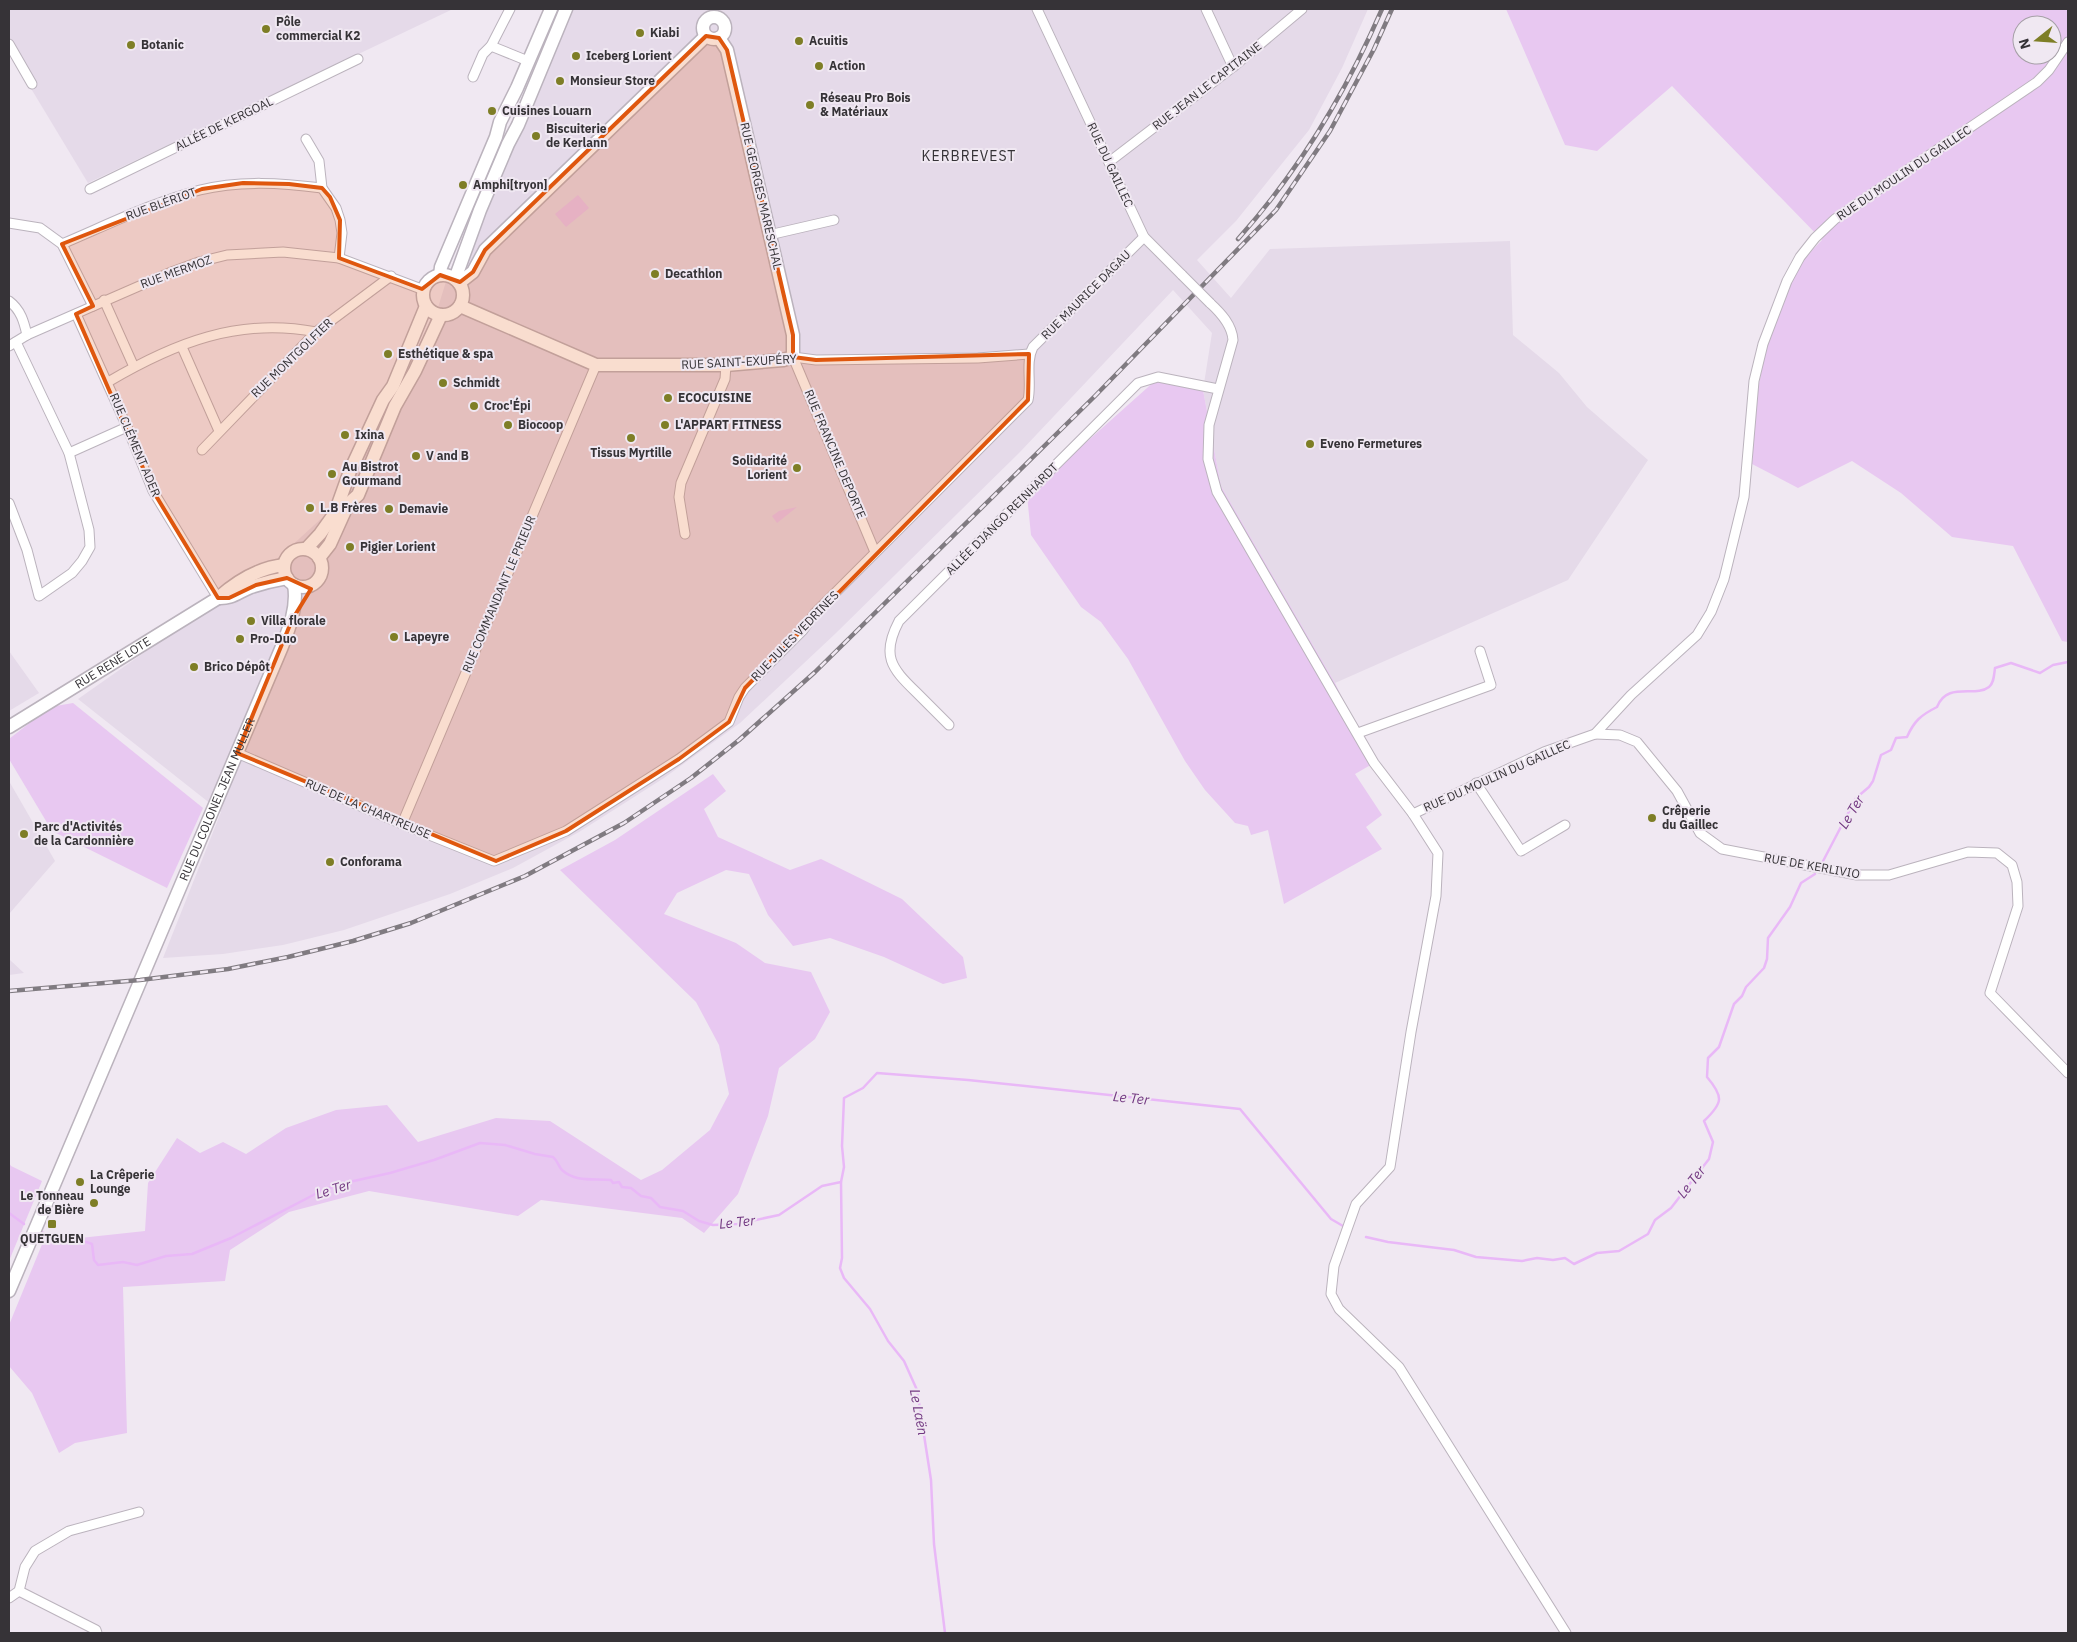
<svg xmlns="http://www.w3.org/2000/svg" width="2077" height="1642" font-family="'IBM Plex Sans',sans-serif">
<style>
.built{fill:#e5dae9}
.green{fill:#e8c8f1;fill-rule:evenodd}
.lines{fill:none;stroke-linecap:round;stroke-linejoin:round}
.stream{stroke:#e9b8f7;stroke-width:2.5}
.street-casing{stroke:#bbb3bd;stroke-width:11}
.secondary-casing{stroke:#bbb3bd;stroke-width:15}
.street{stroke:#fff;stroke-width:9}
.secondary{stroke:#fff;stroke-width:12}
.rail-casing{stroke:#807b81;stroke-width:4.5}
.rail{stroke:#f0e8f2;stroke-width:2.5;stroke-dasharray:8;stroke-linecap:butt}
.street-bridge-casing{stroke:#bbb3bd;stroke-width:11;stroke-linecap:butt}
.street-bridge{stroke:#fff;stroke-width:9}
.marked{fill:#df570e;fill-opacity:0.2;stroke:#df570e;stroke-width:4;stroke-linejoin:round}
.poi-dot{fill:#7e7e26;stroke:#f0e8f2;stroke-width:2}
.labels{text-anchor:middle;stroke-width:4;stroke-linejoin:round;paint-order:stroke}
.poi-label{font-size:12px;font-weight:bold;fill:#363337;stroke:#f0e8f2;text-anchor:start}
.street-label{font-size:12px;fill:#363337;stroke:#f0e8f2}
.neighbourhood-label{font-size:14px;letter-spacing:1px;fill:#363337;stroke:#f0e8f2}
.water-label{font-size:14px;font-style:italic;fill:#723881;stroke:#f0e8f2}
</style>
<rect width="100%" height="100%" fill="#f0e8f2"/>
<g class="built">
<polygon points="9,9 453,9 88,183 9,52"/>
<polygon points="565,9 1368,9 1342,68 1309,130 1236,221 1197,260 1231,298 1270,249 1510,241 1513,335 1559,373 1587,407 1648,460 1568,580 1335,683 1221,486 1203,390 1212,333 1173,290 1020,452 835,634 740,723 664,778 579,832 513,868 450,894 344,930 283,945 223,954 163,958 221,812 78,699 276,560 324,516 414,364 436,314 448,275"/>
<polygon points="9,651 39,693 9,711"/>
<polygon points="9,781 55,861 9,914"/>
<polygon points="9,959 10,960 24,973 9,975"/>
</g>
<g class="green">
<path d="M1506 9H2068V642L2062 641 2013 546 1952 537 1901 493 1852 461 1798 488 1752 464 1756 399 1767 344 1791 282 1804 259 1822 240 1672 86 1597 151 1565 145ZM2022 25H2052V55H2022Z"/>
<polygon points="578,195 589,208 566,227 555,214"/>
<polygon points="1156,380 1203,390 1221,486 1335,683 1374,763 1355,774 1382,815 1366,827 1382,849 1284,904 1268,830 1251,835 1248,826 1235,823 1205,790 1185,761 1128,659 1101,622 1081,607 1031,535 1027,495"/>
<polygon points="797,507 777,523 772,516 779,511"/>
<polygon points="73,703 203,808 167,888 52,831 9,759 9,739 50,707"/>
<polygon points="713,774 726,791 704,809 718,837 790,870 821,859 902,899 963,957 967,978 943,984 884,957 830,938 793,946 768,915 749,874 726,870 677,893 664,914 736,943 765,963 811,972 830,1012 815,1039 779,1068 768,1116 738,1194 704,1233 682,1218 541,1200 518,1216 369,1191 289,1212 230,1250 225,1281 123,1287 127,1433 75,1443 59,1453 32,1393 9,1366 9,1325 43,1242 145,1231 148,1183 177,1138 200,1153 223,1142 246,1154 286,1128 336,1110 387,1105 418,1142 496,1118 550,1121 641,1180 662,1170 710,1130 729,1094 719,1045 696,1002 560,870 615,840"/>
<polygon points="9,1163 11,1166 42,1181 9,1261"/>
</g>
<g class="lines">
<g class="stream">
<path d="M1821 865 1856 798 1869 787 1873 781 1881 755 1891 750 1896 738 1907 737C1914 721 1921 715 1937 707 1947 681 1975 698 1989 687 1994 683 1994 675 1995 668L2011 663 2040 673 2053 665 2068 662"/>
<polyline points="9,1213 24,1224"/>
<path d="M41 1232C58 1240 75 1237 92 1244L94 1260 98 1265 123 1262 137 1265 166 1256 192 1254 231 1238 321 1191 340 1184 390 1173 434 1160 480 1143 505 1145 535 1154 553 1157C558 1161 558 1166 562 1170 576 1183 595 1178 611 1180L613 1183 619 1182 622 1187 631 1188 641 1196 651 1198 660 1207 683 1211 699 1221 713 1225 737 1224 779 1215 822 1186 841 1182"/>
<path d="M1366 1237 1388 1242 1454 1250 1476 1257 1522 1261 1537 1258 1553 1260 1565 1258 1574 1264 1597 1253 1619 1251 1648 1234 1655 1220 1671 1208 1709 1159 1713 1142 1704 1121C1723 1103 1724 1097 1707 1077L1708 1058 1719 1047 1734 1004 1742 996 1746 987 1764 968 1767 959 1768 938 1790 907 1801 883 1815 874"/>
<polyline points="945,1633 934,1544 931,1480 917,1390 904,1361 888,1341 870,1309 844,1278 840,1268 842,1258 841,1182 844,1167 842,1146 844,1098 863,1088 877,1073 968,1080 1240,1109 1331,1219 1343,1226"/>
</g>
<defs>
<g id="street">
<polyline points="1037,9 1144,237 1182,275"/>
<polyline points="1206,9 1233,67"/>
<polyline points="9,44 32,84"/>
<polyline points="491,46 528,61"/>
<polyline points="473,77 483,54 491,46 510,9"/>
<polyline points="306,139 319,161 322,188 336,208 340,220 342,233 339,258"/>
<polyline points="1109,162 1233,67 1302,9"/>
<polyline points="90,189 358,59"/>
<polyline points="9,223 40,228 62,244 93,306"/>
<polyline points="769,235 834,220"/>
<path d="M62 244C107 225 153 202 200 190 240 180 282 183 322 188"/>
<polyline points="104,300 134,367"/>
<path d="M9 301C21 310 24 322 27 335"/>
<path d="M1210 303C1221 313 1232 325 1233 340L1209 425 1208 459 1217 492 1374 763 1413 814 1438 853 1436 896 1411 1032 1390 1167 1356 1204 1334 1266 1331 1294 1339 1309 1399 1367 1566 1633"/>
<polyline points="76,314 127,427 153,491 218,598"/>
<polyline points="9,346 27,335 169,273 199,262 227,255 283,252 339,258 424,290"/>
<polyline points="182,347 219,431"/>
<polyline points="793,357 816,360 978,358 1029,354"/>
<polyline points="793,357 875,552"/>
<path d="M108 382C174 343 239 317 316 332"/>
<polyline points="202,450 316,332 391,276"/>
<polyline points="69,453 127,427"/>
<polyline points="9,503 27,550 39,596 72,573 82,561 90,547 89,530 69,453 16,342"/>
<polyline points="685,534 679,497 681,483 725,379 726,365"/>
<path d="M949 725C938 714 927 703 916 692 891 668 881 655 899 621L1138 383 1158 377 1218 389"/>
<polyline points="1358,733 1491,685 1480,651"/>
<polyline points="1595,734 1620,735 1637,742 1677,791 1700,833 1722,849 1857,875 1889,875 1968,852 1997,853 2012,865 2017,882 2018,906 1990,993 2068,1073"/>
<path d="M237 753 402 824 494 861 566 831 679 759 729 722 739 697 745 688 803 630 815 613 1028 400C1032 383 1025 363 1033 347L1144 237"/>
<polyline points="1476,783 1521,851 1565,825"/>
<polyline points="1413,814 1544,752 1595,734 1631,695 1697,635 1711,612 1724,579 1744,497 1754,381 1763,344 1787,281 1800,257 1815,238 1835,219 2037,82 2049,70 2068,42"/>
<polyline points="402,824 596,365"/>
<polyline points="19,1591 96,1630 97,1633"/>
<polyline points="9,1598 19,1591 25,1567 35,1551 69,1531 139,1512"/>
</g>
<g id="secondary">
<circle cx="714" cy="28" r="11"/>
<circle cx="443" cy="295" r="20"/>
<polyline points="440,275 441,267 496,137 500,122 517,88 551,9"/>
<polyline points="455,279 480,210 508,144 518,125 566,9"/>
<polyline points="459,283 473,272 485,250 706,36"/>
<polyline points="460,306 596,365 726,365 783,360 793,357 793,335 727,50 719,38"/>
<polyline points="306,549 320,534 335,513 350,471 383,400 393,386 426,306"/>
<circle cx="303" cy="568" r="19"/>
<polyline points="319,558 330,544 348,504 358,495 395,406 415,371 441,315"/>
<path d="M218 598C232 599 238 592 251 587 263 583 275 580 287 578"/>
<path id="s1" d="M9 727 218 598C237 581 258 568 284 565"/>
<path id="s2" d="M9 1291 281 649C289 629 298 607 294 585"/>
</g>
</defs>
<use href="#street" class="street-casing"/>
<use href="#secondary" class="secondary-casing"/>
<use href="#street" class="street"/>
<use href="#secondary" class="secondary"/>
<defs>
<g id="rail">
<path d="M1238 239C1299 171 1346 92 1382 9"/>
<polyline points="9,991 140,980 228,969 288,957 353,941 411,923 525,876 624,823 691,778 739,740 815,672 1095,396 1276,210 1330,131 1374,49 1392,9"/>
</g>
</defs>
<use href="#rail" class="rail-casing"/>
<use href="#rail" class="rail"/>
<defs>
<polyline id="street-bridge" points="1182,275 1210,303"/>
</defs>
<use href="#street-bridge" class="street-bridge-casing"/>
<use href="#street-bridge" class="street-bridge"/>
</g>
<path class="marked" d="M706 36 719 38 727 50 793 335V357L816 360 1029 354 1028 400 745 688 729 722 679 759 566 831 496 861 237 753 292 620 311 589 287 578 256 585 229 598H218L153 491 76 314 93 306 62 244 202 189 243 183 289 184 322 188 330 197 340 220 339 258 422 289 440 275 460 282 473 272 485 250Z"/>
<g class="poi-dot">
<circle cx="266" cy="29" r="5"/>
<circle cx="640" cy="33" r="5"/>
<circle cx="799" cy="41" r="5"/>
<circle cx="131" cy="45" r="5"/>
<circle cx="576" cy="56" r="5"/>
<circle cx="819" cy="66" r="5"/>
<circle cx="560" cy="81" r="5"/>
<circle cx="810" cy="105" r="5"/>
<circle cx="492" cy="111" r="5"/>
<circle cx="536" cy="136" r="5"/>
<circle cx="463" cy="185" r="5"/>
<circle cx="655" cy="274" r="5"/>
<circle cx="388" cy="354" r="5"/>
<circle cx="443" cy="383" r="5"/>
<circle cx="668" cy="398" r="5"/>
<circle cx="474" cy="406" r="5"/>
<circle cx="508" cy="425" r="5"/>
<circle cx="665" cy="425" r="5"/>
<circle cx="345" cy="435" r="5"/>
<circle cx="631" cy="438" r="5"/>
<circle cx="1310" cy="444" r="5"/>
<circle cx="416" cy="456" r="5"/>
<circle cx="797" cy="468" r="5"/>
<circle cx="332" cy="474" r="5"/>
<circle cx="310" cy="508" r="5"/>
<circle cx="389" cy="509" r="5"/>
<circle cx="350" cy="547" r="5"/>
<circle cx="251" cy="621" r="5"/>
<circle cx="394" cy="637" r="5"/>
<circle cx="240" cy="639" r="5"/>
<circle cx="194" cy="667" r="5"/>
<circle cx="1652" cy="818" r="5"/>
<circle cx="24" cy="834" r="5"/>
<circle cx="330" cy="862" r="5"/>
<circle cx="80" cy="1182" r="5"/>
<circle cx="94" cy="1203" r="5"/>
<rect x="47" y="1219" width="10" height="10" rx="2.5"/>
</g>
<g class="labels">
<g class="poi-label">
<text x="276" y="26">Pôle<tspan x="276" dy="14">commercial K2</tspan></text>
<text x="650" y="37">Kiabi</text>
<text x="809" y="45">Acuitis</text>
<text x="141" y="49">Botanic</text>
<text x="586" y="60">Iceberg Lorient</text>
<text x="829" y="70">Action</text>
<text x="570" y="85">Monsieur Store</text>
<text x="820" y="102">Réseau Pro Bois<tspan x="820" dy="14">&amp; Matériaux</tspan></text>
<text x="502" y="115">Cuisines Louarn</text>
<text x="546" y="133">Biscuiterie<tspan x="546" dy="14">de Kerlann</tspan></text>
<text x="473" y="189">Amphi[tryon]</text>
<text x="665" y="278">Decathlon</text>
<text x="398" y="358">Esthétique &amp; spa</text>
<text x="453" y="387">Schmidt</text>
<text x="678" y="402">ECOCUISINE</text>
<text x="484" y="410">Croc'Épi</text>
<text x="518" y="429">Biocoop</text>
<text x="675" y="429">L'APPART FITNESS</text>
<text x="355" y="439">Ixina</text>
<text x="1320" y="448">Eveno Fermetures</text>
<text x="631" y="457" text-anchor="middle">Tissus Myrtille</text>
<text x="426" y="460">V and B</text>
<text x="787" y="465" text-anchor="end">Solidarité<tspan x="787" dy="14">Lorient</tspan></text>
<text x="342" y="471">Au Bistrot<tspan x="342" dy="14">Gourmand</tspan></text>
<text x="320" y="512">L.B Frères</text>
<text x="399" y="513">Demavie</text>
<text x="360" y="551">Pigier Lorient</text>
<text x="261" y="625">Villa florale</text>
<text x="404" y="641">Lapeyre</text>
<text x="250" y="643">Pro-Duo</text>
<text x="204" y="671">Brico Dépôt</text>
<text x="1662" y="815">Crêperie<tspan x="1662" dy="14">du Gaillec</tspan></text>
<text x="34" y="831">Parc d'Activités<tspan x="34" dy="14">de la Cardonnière</tspan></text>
<text x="340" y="866">Conforama</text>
<text x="90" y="1179">La Crêperie<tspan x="90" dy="14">Lounge</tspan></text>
<text x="84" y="1200" text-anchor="end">Le Tonneau<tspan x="84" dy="14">de Bière</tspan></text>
<text x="52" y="1243" text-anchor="middle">QUETGUEN</text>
</g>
<g class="street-label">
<text transform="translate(1207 86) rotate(-38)" y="4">RUE JEAN LE CAPITAINE</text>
<text transform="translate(224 124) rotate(-26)" y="4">ALLÉE DE KERGOAL</text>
<text transform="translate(1110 165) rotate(65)" y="4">RUE DU GAILLEC</text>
<text transform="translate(1904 173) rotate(-34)" y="4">RUE DU MOULIN DU GAILLEC</text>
<text transform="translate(761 196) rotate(77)" y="4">RUE GEORGES MARESCHAL</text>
<text transform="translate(161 204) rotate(-20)" y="4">RUE BLÉRIOT</text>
<text transform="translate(176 272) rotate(-20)" y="4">RUE MERMOZ</text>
<text transform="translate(1086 295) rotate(-45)" y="4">RUE MAURICE DAGAU</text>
<text transform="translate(292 358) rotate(-44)" y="4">RUE MONTGOLFIER</text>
<text transform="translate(739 362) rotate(-3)" y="4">RUE SAINT-EXUPÉRY</text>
<text transform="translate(135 445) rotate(67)" y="4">RUE CLÉMENT ADER</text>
<text transform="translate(835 454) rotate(67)" y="4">RUE FRANCINE DEPORTE</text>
<text transform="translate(1002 519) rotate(-45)" y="4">ALLÉE DJANGO REINHARDT</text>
<text transform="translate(499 594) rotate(-67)" y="4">RUE COMMANDANT LE PRIEUR</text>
<text transform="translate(795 636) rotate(-46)" y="4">RUE JULES VEDRINES</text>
<text dy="4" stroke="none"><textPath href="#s1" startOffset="122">RUE RENÉ LOTE</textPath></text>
<text transform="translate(1497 776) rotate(-24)" y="4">RUE DU MOULIN DU GAILLEC</text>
<text dy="4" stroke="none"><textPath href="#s2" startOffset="534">RUE DU COLONEL JEAN MULLER</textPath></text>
<text transform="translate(368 809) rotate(23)" y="4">RUE DE LA CHARTREUSE</text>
<text transform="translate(1812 866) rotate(10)" y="4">RUE DE KERLIVIO</text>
</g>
<g class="neighbourhood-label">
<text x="969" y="161">KERBREVEST</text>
</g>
<g class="water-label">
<text transform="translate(1851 812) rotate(-59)" y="5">Le Ter</text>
<text transform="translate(1131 1098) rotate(6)" y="5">Le Ter</text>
<text transform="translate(1691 1182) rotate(-52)" y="5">Le Ter</text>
<text transform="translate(333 1189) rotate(-17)" y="5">Le Ter</text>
<text transform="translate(737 1222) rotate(-6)" y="5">Le Ter</text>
<text transform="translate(919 1412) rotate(79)" y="5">Le Laën</text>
</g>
</g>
<rect width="2077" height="1642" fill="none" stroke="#363337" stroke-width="20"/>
<g transform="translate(2037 40) rotate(253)"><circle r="24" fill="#f0e8f2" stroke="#a6a0a7"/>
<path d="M0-4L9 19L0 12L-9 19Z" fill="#7e7e26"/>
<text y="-8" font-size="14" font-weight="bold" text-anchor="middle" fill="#363337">N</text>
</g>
</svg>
